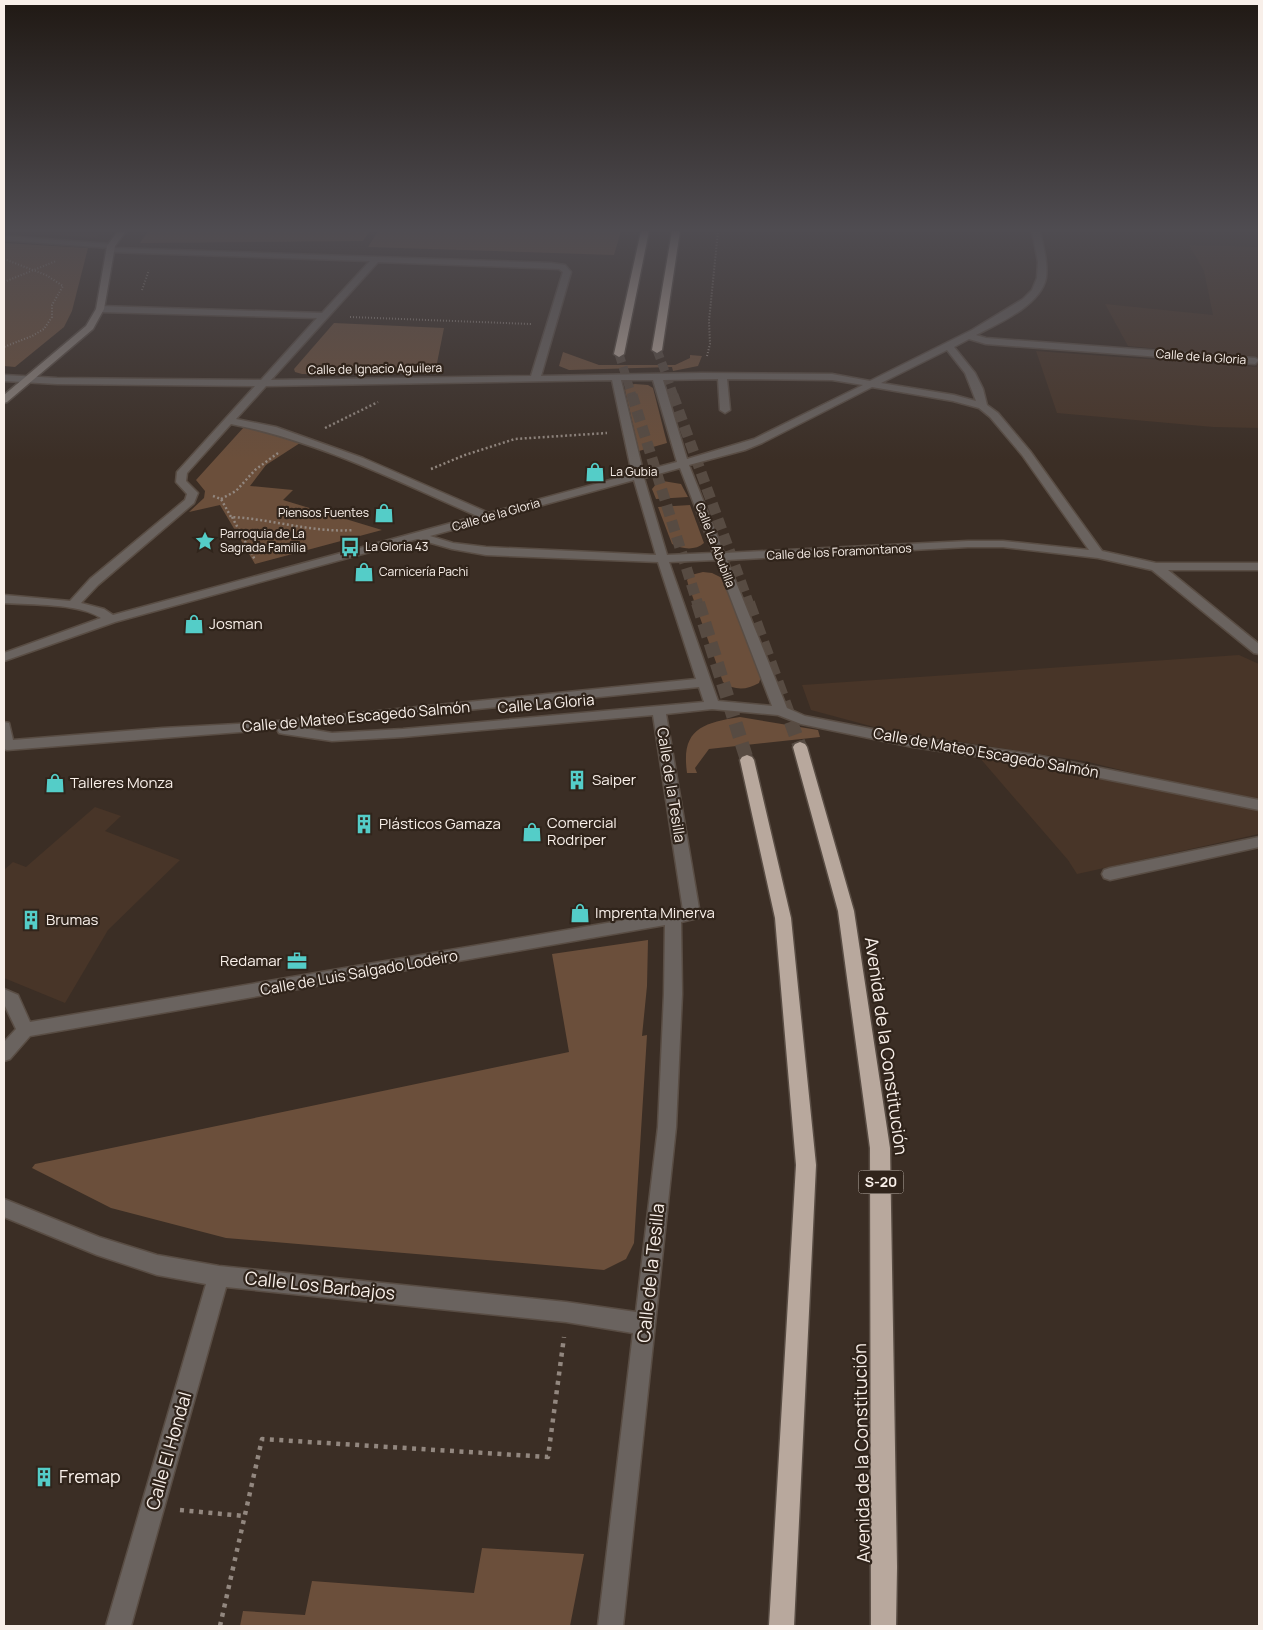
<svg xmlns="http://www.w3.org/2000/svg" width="1263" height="1630" font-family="Manrope,sans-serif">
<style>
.built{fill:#483528}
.green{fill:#6b4f3b}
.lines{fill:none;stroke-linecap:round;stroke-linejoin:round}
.highway-tunnel-far2{stroke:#574b42;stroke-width:9;stroke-dasharray:9 4.5;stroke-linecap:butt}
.highway-tunnel-far1{stroke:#574b42;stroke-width:11;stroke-dasharray:11 5.5;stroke-linecap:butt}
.highway-tunnel{stroke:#574b42;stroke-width:14;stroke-dasharray:14 7;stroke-linecap:butt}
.street-casing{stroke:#594d44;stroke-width:3}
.secondary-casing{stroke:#594d44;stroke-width:3}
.highway-casing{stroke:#594d44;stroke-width:3}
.path-far2{stroke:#92877f;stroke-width:2;stroke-dasharray:1 2;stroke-linecap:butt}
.path-far1{stroke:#92877f;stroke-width:2.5;stroke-dasharray:2 2.5;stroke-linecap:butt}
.path{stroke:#92877f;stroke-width:4.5;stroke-dasharray:4 5.5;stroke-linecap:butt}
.street{fill:#6a635f;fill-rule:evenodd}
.secondary{fill:#897f78;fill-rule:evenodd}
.highway{fill:#b8a89d;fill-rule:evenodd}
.labels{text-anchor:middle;stroke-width:4.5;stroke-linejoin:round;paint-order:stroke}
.far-street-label{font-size:12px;fill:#f8efe9;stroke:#30241b}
.far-poi-label{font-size:12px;fill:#f8efe9;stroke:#30241b;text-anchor:start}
.shield{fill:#30241b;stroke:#bcb2ab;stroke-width:1}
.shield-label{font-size:14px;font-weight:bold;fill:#f8efe9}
.poi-label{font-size:15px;fill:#f8efe9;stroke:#30241b;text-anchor:start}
.street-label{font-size:15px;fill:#f8efe9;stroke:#30241b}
.near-street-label{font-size:18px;fill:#f8efe9;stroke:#30241b}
.near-poi-label{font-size:18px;fill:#f8efe9;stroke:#30241b;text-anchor:start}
</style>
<rect width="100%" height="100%" fill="#3b2e25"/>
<g class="built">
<polygon points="4,231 102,231 97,238"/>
<polygon points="1189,245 1259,247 1259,428 1213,427 1057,413 1036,351 1257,367 1253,358 1128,346 1105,304 1213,315 1204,271"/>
<polygon points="1239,655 1259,664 1259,799 1195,788 1084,761 889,731 811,710 802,685"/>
<polygon points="979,757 1118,782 1259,811 1259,834 1077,874 1068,860"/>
<polygon points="95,807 121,816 105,831 180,860 108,930 65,1003 4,978 4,870 13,862 26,867"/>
</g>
<g class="green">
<polygon points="148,231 370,231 363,241 140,243"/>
<polygon points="378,231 621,231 614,255 368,247"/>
<polygon points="4,243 88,248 72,311 64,327 15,367 4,366"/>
<polygon points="334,323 444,328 435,373 302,374 295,372 294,369"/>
<polygon points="563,352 599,365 675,365 690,358 690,355 702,356 698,366 673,371 672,367 569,370 559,366"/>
<polygon points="635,384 648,385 653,388 667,443 639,451 625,390 628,385"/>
<polygon points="244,427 300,443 266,465 250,486 293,490 283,500 382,530 255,564 220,505 189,512 204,498 205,491 196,480"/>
<polygon points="663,481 681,484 688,497 656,499 652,489 657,483"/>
<path d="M690 505 704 543C695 551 682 549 672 544L658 507Z"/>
<path d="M703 572 712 573 722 578 761 677 759 683C747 690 734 691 723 682L688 584 687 580 691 575Z"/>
<path d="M740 717 818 730 820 737 709 749 695 768 697 773H687C681 730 701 723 740 717Z"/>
<polygon points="648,940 647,986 642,1036 647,1035 634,1243 626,1259 604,1270 226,1238 111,1208 32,1168 35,1164 569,1052 552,954"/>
<polygon points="482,1548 584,1554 570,1626 240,1626 243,1611 305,1615 312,1581 474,1593"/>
</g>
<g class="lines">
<g class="highway-tunnel-far2">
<polyline points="657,350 674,396"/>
<polyline points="619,354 632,396"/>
</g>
<g class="highway-tunnel-far1">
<polyline points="632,395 698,605"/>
<polyline points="673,395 749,605"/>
</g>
<g class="highway-tunnel">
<polyline points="698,603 747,760"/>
<polyline points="748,603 800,747"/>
</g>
<defs>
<g id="street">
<path d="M1032 231H1040C1043 246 1048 262 1046 278 1041 305 998 324 976 335L986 338 1255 358 1259 360 1255 364 986 344 969 339 954 347 975 373 983 389 987 405 998 413 1030 451 1102 551 1156 563H1259V570H1168L1259 644V654L1254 653 1152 570 1098 558 1003 547H968L727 560 787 708 805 716 913 737 1036 755 1259 800V810L1036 765 913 747 801 724 778 715 712 709 666 714 700 914 698 918 681 922 682 994 676 1127 623 1626H598L633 1333 566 1322 226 1287 131 1626H106L206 1284 157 1275 97 1255 4 1217V1199L99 1237 157 1255 219 1266 566 1302 636 1312 658 1127 664 994 665 925 30 1036 10 1059 4 1061V1042L16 1029 4 1004V989L18 995 30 1022 683 910 653 715 403 737 332 741 284 734 279 733 277 729 7 750 4 749V722L9 723 13 740 163 728 258 723 696 679 658 562 486 555 452 549 417 539 115 622 4 661V653L101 618C78 603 32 605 4 603V595L70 601 90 579 185 500 187 494 176 482 177 472 255 386 57 384 4 381V375L57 378 261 380 317 318 100 312 96 309 100 306 322 313 370 261 111 252 107 250 109 248 4 240V236L111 244 115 246 114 248 551 263 565 265 571 272 541 376 702 373 832 374 870 381 972 330 1023 299 1032 290 1037 278 1038 262ZM378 262 559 269 563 272 531 376 271 380ZM947 350 965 373 976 401 954 395 881 383ZM718 379 720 410 725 413 730 410 727 379 832 380 863 385 754 439 687 459 663 380ZM612 380 632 474 489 513 363 458 276 427 236 419 266 386ZM621 380H653L677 462 643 471ZM872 387 953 401 979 408 990 417 1022 455 1089 550 1003 541H968L724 553 689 465 745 450 762 443ZM231 424C317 441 397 481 477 516L113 615 104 609 81 603 98 585 194 503 198 493 186 481 187 473ZM680 468 713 553 667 555 644 478ZM634 480 656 555 486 547 453 543 430 536ZM716 560 772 706 718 701 669 562ZM699 687 704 702 403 729 332 733 297 727Z"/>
<polygon points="1259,837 1259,847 1110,880 1104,878 1102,874 1104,870 1110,868"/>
</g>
<polygon id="secondary" points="118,231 126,231 115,246 104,309 93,329 7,402 4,403 4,395 86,326 96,309 107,246"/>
<g id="highway">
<polygon points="641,231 649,231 624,354 619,357 614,354"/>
<polygon points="672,231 680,231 662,350 657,353 652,350"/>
<polygon points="800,742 805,744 807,747 854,911 890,1148 897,1567 896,1626 871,1626 870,1148 838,911 793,747 795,744"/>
<polygon points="747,755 752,757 754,760 791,918 816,1165 794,1626 769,1626 796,1165 775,918 740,760 742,757"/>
</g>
</defs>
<use href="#street" class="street-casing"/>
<use href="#secondary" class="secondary-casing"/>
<use href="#highway" class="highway-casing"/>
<g class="path-far2">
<polyline points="4,259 46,275 63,286 52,305 52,317 44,329 32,336 4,347"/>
<polyline points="4,282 56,261"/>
<polyline points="142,290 149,270"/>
<polyline points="350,317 531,324"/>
<polyline points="707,356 710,344 709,321 718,231"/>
</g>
<g class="path-far1">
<polyline points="325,428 378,402"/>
<polyline points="431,469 465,455 515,439 607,433"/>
<path d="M213 496 221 499 231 517C272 519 312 533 354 530"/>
<polyline points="221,499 236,491 255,470 278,453"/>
<polyline points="232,517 255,560"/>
</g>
<g class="path">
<polyline points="180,1510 244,1516"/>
<polyline points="220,1626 262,1439 548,1457 564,1337"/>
</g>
<use href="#street" class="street"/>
<use href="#secondary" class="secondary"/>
<use href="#highway" class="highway"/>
</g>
<linearGradient id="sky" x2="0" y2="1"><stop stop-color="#201914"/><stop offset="0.5" stop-color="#4f4c51"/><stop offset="1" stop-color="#4f4c51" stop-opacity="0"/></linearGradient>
<rect width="1263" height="460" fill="url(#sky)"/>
<defs>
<symbol id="shop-bare" viewBox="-9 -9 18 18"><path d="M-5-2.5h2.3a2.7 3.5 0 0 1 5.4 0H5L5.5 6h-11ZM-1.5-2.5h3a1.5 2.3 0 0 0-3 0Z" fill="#54cdc8" stroke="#30241b" stroke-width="2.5" paint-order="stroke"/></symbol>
<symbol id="sight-bare" viewBox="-9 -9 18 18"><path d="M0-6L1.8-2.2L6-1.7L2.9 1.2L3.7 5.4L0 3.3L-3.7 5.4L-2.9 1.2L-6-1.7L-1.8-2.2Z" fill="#54cdc8" stroke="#30241b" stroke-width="2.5" paint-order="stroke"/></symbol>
<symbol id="bus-bare" viewBox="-9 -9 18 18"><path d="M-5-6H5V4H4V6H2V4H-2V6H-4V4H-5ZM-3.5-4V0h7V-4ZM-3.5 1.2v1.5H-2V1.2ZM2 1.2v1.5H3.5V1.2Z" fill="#54cdc8" stroke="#30241b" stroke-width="2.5" paint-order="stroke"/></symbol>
<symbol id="building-bare" viewBox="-9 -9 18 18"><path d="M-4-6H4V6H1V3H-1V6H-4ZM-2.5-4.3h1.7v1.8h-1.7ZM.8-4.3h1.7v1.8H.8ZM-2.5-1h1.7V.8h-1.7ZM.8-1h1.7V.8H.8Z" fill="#54cdc8" stroke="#30241b" stroke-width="2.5" paint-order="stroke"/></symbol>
<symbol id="office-bare" viewBox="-9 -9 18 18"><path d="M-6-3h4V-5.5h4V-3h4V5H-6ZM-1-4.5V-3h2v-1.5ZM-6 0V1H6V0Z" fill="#54cdc8" stroke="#30241b" stroke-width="2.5" paint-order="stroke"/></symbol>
</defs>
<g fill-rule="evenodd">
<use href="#shop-bare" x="581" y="458" width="28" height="28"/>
<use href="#shop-bare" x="370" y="499" width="28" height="28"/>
<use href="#sight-bare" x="191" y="527" width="28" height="28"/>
<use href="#bus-bare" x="336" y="533" width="28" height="28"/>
<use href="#shop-bare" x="350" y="558" width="28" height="28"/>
<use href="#shop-bare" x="180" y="610" width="28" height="28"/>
<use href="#building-bare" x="563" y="766" width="28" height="28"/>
<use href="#shop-bare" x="41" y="769" width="28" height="28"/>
<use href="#building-bare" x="350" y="810" width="28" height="28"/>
<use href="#shop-bare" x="518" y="818" width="28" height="28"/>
<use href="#shop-bare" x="566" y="899" width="28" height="28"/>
<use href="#building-bare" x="17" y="906" width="28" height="28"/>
<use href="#office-bare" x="283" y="947" width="28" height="28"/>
<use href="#building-bare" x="30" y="1463" width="28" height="28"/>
</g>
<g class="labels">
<g class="far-street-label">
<text transform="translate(1201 357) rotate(4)" y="4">Calle de la Gloria</text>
<text transform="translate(375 369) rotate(-1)" y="4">Calle de Ignacio Aguilera</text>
<text transform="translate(496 515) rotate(-16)" y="4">Calle de la Gloria</text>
<text transform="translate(715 545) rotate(69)" y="4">Calle La Abubilla</text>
<text transform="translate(839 552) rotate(-3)" y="4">Calle de los Foramontanos</text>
</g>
<g class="far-poi-label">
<text x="610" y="476">La Gubia</text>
<text x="369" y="517" text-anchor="end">Piensos Fuentes</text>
<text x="220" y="538">Parroquia de La<tspan x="220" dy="14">Sagrada Familia</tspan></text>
<text x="365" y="551">La Gloria 43</text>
<text x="379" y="576">Carnicería Pachi</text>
</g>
<rect class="shield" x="858.5" y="1170.5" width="45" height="23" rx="4"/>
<g class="shield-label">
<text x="881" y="1187">S-20</text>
</g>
<g class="poi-label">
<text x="209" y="629">Josman</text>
<text x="592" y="785">Saiper</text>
<text x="70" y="788">Talleres Monza</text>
<text x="547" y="828">Comercial<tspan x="547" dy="17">Rodriper</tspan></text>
<text x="379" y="829">Plásticos Gamaza</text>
<text x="595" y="918">Imprenta Minerva</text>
<text x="46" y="925">Brumas</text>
<text x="282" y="966" text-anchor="end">Redamar</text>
</g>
<g class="street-label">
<text transform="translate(546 704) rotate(-5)" y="5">Calle La Gloria</text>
<text transform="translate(356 717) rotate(-5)" y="5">Calle de Mateo Escagedo Salmón</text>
<text transform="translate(986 753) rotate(10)" y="5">Calle de Mateo Escagedo Salmón</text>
<text transform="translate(671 785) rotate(81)" y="5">Calle de la Tesilla</text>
<text transform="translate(359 973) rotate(-10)" y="5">Calle de Luis Salgado Lodeiro</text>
</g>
<g class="near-street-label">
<text transform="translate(886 1046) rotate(82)" y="6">Avenida de la Constitución</text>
<text transform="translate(651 1273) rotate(-84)" y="6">Calle de la Tesilla</text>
<text transform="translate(320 1286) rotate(6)" y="6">Calle Los Barbajos</text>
<text transform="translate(169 1451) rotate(-74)" y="6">Calle El Hondal</text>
<text transform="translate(862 1453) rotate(-91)" y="6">Avenida de la Constitución</text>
</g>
<g class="near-poi-label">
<text x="59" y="1483">Fremap</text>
</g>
</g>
<rect width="1263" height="1630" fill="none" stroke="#f8efe9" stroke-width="10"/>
</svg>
